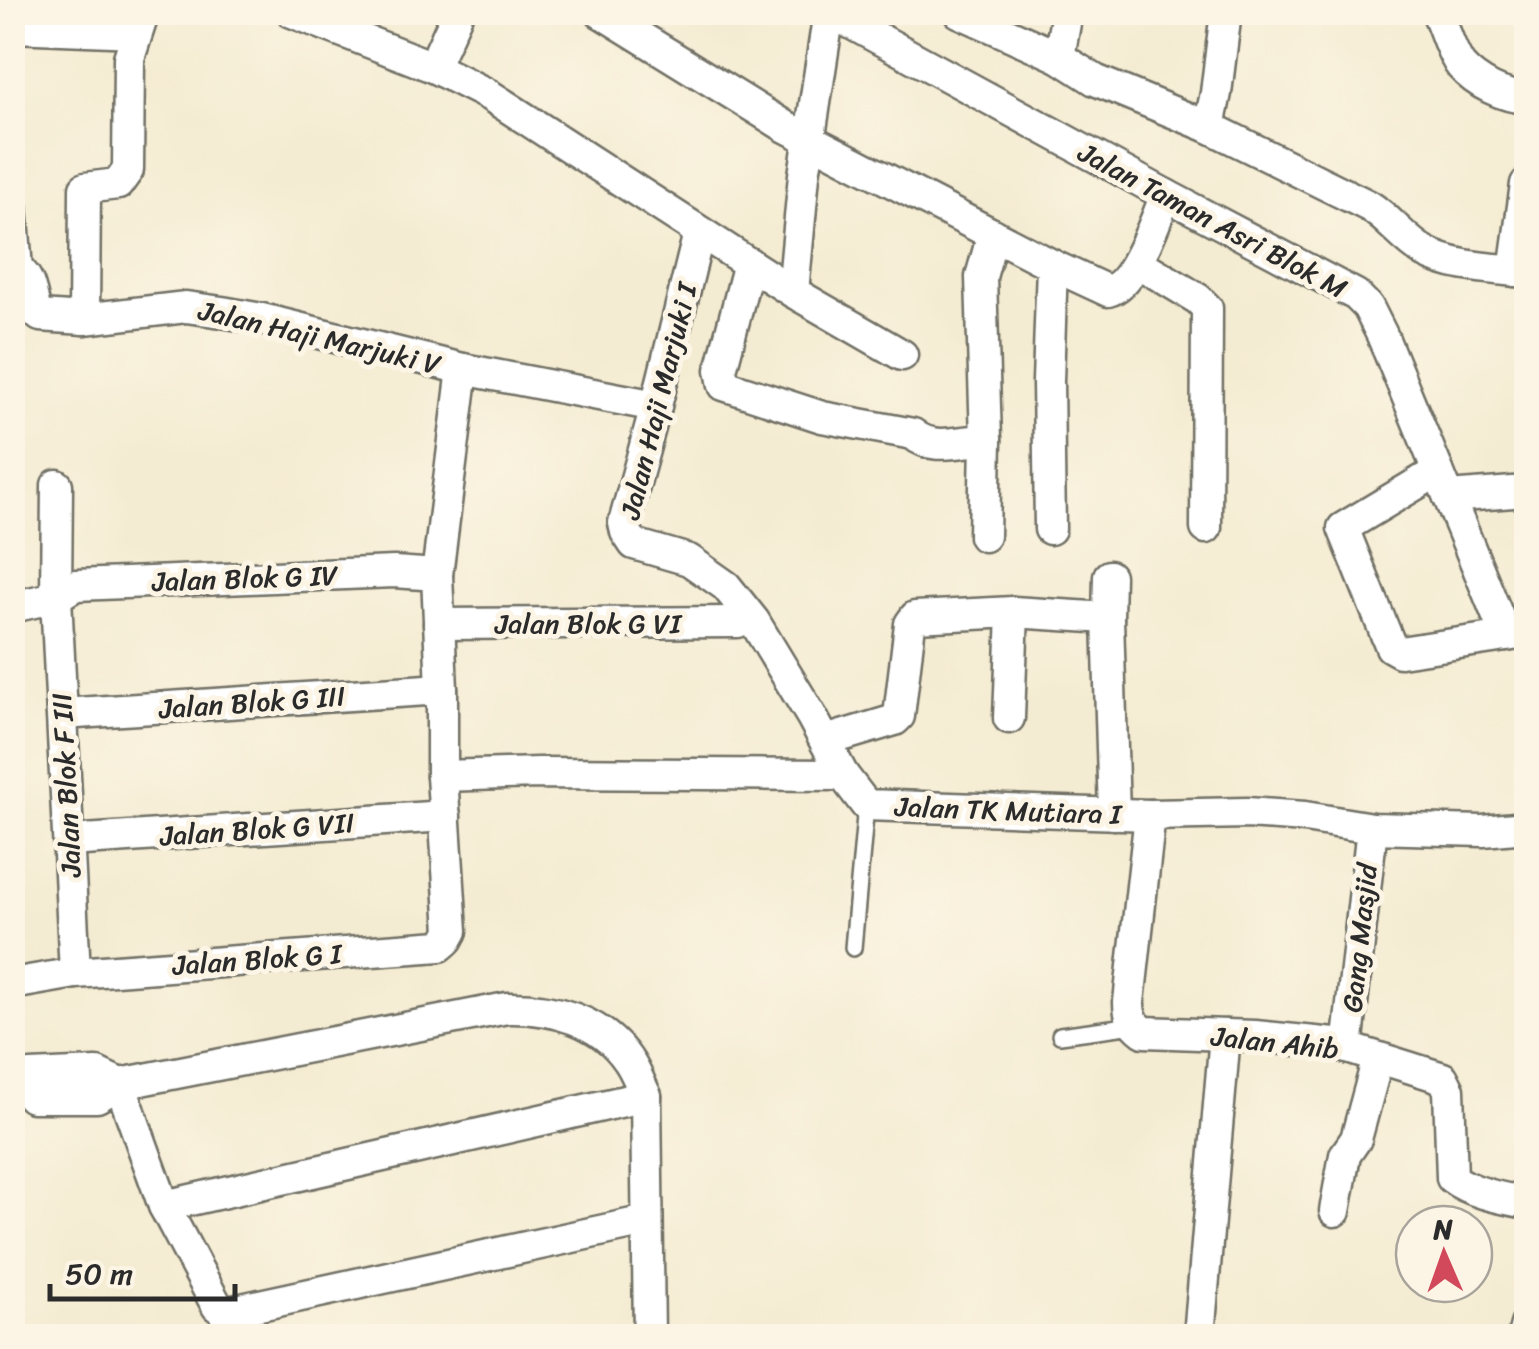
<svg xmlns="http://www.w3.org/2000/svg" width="1539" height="1349" font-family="Sriracha,sans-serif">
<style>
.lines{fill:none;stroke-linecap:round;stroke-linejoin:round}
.lane-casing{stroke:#716f65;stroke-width:20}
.street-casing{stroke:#716f65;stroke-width:35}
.lane{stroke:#fff;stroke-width:15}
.street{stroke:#fff;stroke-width:30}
.labels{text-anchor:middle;stroke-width:10;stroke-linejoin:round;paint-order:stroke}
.street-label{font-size:28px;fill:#2b2b2b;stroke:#fcf5e5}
</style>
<rect width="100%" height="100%" fill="#fcf5e5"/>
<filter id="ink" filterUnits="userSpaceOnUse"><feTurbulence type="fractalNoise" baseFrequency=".01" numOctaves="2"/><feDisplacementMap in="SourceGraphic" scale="20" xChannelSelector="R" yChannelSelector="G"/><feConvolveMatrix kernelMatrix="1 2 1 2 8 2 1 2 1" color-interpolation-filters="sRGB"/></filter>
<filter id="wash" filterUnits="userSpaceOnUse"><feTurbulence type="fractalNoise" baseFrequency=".0048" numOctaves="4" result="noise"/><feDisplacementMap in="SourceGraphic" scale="40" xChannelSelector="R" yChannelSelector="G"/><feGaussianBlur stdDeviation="2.25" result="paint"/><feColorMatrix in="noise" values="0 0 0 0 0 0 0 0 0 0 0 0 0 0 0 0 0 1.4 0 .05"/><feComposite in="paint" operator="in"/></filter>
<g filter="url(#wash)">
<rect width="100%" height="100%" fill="#f4ecd2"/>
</g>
<g filter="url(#ink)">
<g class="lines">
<defs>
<g id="lane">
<polyline points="853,948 866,805"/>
<polyline points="1060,1035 1134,1025"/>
</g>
<g id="street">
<polyline points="292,12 433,67 489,95 793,292 902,355"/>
<path d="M600 12 786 127 1052 265 1108 291C1135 285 1155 220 1166 195"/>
<polyline points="830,12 1166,195 1356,295 1368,307 1382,335 1506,636"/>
<path d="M959 12 1059 57 1095 80 1209 127 1369 206C1390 219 1404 240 1425 252 1454 268 1494 268 1526 272"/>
<path d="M1437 12C1445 29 1450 51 1461 66 1477 84 1504 97 1526 98"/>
<polyline points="12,27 136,32"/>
<polyline points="1059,57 1067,12"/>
<polyline points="433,67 458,12"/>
<polyline points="1209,127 1216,93 1226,12"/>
<polyline points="12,206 17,269"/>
<polyline points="699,233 656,406 624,523 626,532 634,544 689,560 726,586 754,621 812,717 843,775"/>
<polyline points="1137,262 1198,299 1207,308 1206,528"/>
<path d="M749 263 721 370 724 385 822 417 913 434C933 452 962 440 986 440"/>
<path d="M12 268C31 272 31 296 36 312L40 316 84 319 186 307 222 312 262 319 463 369 656 406"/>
<polyline points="1514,271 1526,184"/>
<polyline points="793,292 804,175 829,12"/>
<polyline points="84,319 85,188 118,184 128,170 129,58 144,12"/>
<polyline points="1438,471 1343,528 1391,647 1400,652 1526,633"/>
<polyline points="57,485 56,597 75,973"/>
<polyline points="1449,497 1526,491"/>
<polyline points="1050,529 1048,381 1052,265"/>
<polyline points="984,536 986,440 981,277 993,234"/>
<polyline points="12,607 56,597 76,585 394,572 437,575"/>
<polyline points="1108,618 1109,576"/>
<polyline points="439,624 738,622"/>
<polyline points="62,714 442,689"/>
<polyline points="1009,718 1013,612"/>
<polyline points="825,741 895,720 899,716 910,624 915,617 1013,612 1108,618 1114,814"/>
<polyline points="442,776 539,773 843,775 866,805 1150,815 1247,813 1305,817 1372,828 1483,831 1526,827"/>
<path d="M1150 815 1129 1002C1129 1016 1132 1023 1144 1032L1255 1036 1335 1044 1443 1078 1449 1090 1452 1178C1472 1193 1502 1198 1526 1203"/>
<polyline points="69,841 445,816"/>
<polyline points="12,984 75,973 440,946 447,940 452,931 442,776 442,689 437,575 463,369"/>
<polyline points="1347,1048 1372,828"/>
<path d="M21 1086 32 1097H97L120 1084 507 1008C552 1007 601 1020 628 1060 636 1071 640 1084 646 1096L649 1336"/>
<polyline points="12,1087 21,1086 31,1076 97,1073 120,1084 164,1206 217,1306 224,1311 232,1311 646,1221"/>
<polyline points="164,1206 646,1096"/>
<polyline points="1335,1211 1345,1155 1356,1139 1378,1058"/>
<polyline points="1199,1336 1225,1035"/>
<polyline points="1523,1336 1526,1325"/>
</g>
</defs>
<use href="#lane" class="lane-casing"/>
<use href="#street" class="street-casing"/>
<use href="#lane" class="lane"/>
<use href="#street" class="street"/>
</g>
</g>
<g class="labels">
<g class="street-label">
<text transform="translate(1213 220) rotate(28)" y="10">Jalan Taman Asri Blok M</text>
<text transform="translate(320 337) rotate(13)" y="10">Jalan Haji Marjuki V</text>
<text transform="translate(658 401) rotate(-76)" y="10">Jalan Haji Marjuki I</text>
<text transform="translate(245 578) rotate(-2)" y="10">Jalan Blok G IV</text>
<text x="588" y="633">Jalan Blok G VI</text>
<text transform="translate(252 702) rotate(-4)" y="10">Jalan Blok G III</text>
<text transform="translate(66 785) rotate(-93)" y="10">Jalan Blok F III</text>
<text transform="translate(1008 810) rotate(2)" y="10">Jalan TK Mutiara I</text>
<text transform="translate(257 829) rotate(-4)" y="10">Jalan Blok G VII</text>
<text transform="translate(1359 938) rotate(-84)" y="10">Gang Masjid</text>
<text transform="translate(257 959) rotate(-4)" y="10">Jalan Blok G I</text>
<text transform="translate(1275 1042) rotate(6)" y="10">Jalan Ahib</text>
</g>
</g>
<rect width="1539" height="1349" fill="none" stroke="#fcf5e5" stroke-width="50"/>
<g transform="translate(1444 1254) rotate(358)"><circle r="48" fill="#fcf5e5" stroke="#a8a49b" stroke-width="2.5"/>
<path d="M0-8L18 38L0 25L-18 38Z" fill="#d1495b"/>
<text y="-15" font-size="28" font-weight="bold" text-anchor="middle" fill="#2b2b2b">N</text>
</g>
<path d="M50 1284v15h185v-15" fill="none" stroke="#2b2b2b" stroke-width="5"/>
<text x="65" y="1284" font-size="30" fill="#2b2b2b" stroke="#fcf5e5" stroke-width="8" paint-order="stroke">50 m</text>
</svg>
